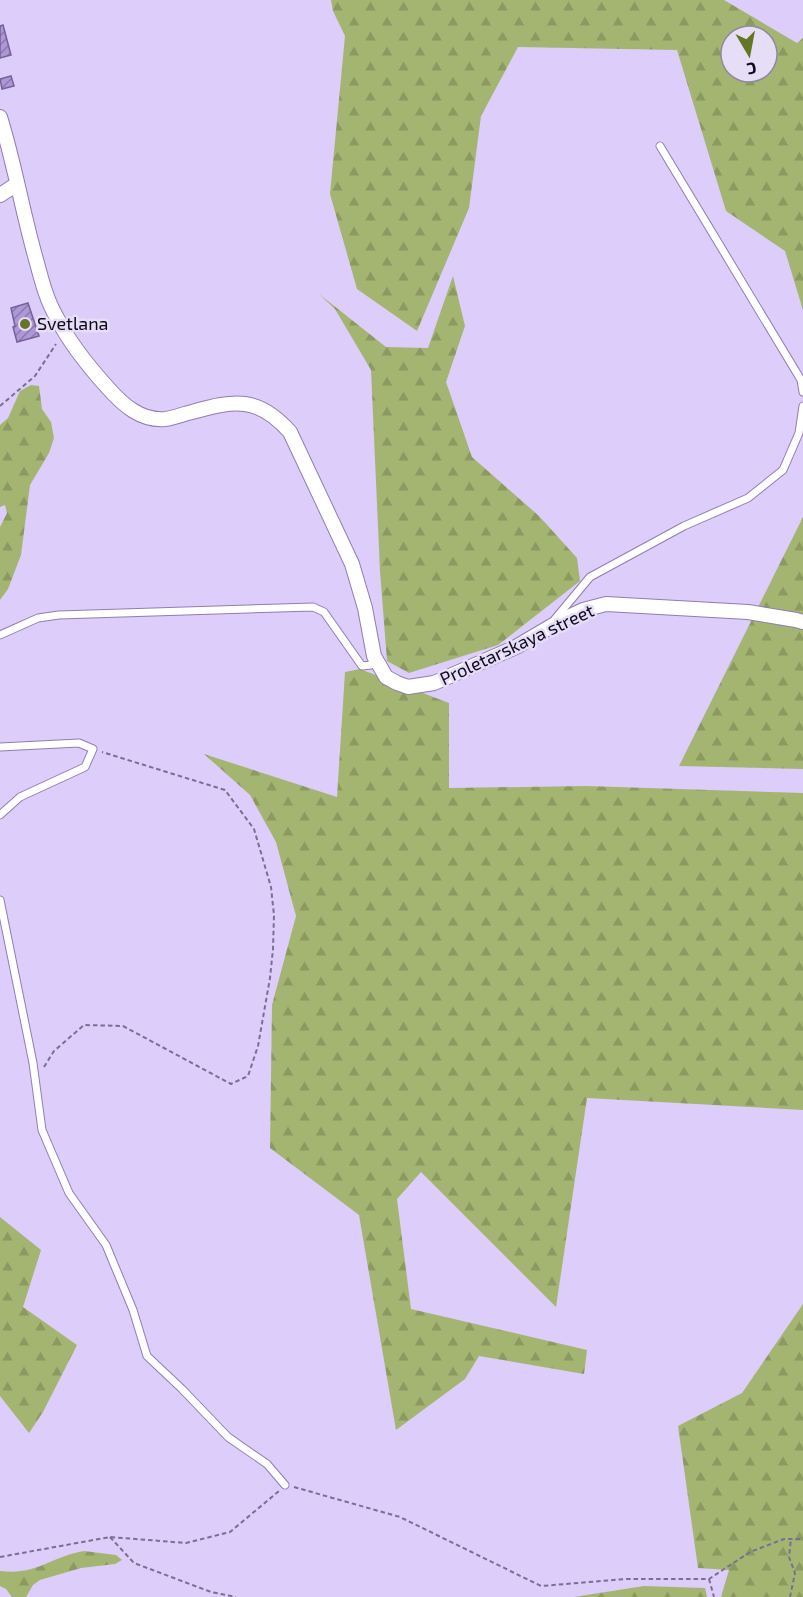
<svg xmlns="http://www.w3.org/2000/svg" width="803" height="1597" font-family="'Exo 2',sans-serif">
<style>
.forest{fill:url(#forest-firs);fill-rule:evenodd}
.building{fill:url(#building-hatch);stroke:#756296;stroke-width:1.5}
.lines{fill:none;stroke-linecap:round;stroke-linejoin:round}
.service-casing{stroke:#907db3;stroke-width:9}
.minor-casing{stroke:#907db3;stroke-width:16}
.path{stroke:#7b6f91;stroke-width:2;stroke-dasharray:4.5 3;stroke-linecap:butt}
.service{stroke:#fff;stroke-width:7}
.minor{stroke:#fff;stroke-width:14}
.poi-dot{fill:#647523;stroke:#e6def6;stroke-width:2}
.labels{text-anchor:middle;stroke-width:5;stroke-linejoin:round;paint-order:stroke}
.poi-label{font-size:18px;fill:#0f071a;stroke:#e6def6;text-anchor:start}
.street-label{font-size:18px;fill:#0f071a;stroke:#e6def6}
</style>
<defs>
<pattern id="forest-firs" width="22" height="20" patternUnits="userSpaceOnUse" patternTransform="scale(1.5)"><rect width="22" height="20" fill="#a4b571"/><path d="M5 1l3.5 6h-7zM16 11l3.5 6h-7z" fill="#8c9a61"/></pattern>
<pattern id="building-hatch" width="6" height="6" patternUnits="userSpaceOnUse" patternTransform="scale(1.5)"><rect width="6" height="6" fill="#ae97d7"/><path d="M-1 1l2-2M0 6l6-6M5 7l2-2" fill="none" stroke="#8c79ae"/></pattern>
</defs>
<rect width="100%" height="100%" fill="#dccdfb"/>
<g class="forest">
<path d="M331 0H724L797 43 803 38V310L785 251 726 211 677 50 518 47 481 116 469 208 417 331 357 289 330 194 345 36 333 11ZM731 36H767V72H731Z"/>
<polygon points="453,276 465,326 446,382 472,457 539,516 577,558 580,581 498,645 409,673 387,661 380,571 371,370 335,309 319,294 386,347 428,348"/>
<polygon points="31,385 39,386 42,409 51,422 54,438 49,453 30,485 21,555 8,589 0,600 0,527 7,513 5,505 0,507 0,425 8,418 20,391"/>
<polygon points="803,517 803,769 679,766"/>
<polygon points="360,669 449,703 449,788 586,786 803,793 803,1110 587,1098 556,1307 421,1172 397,1199 411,1309 587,1350 584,1374 479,1356 465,1379 396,1430 359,1215 270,1148 272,1005 296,916 276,842 250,795 204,754 337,797 345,672"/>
<polygon points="0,1217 41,1250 23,1307 77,1345 43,1412 29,1433 0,1396"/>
<polygon points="803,1304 803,1597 721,1597 729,1570 698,1568 678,1426 742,1393"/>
<path d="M84 1551 116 1555 122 1560 115 1564 81 1568 40 1580 33 1585 26 1597H12L6 1589 0 1586V1571C36 1576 52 1556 84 1551Z"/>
<polygon points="644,1586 705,1588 707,1597 574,1597"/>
</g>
<g class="building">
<polygon points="3,25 11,55 0,58 0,26"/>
<polygon points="11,76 14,86 2,89 0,79"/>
<polygon points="28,303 39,336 17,342 13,327 15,326 11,308"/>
</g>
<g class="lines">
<defs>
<g id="service">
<polyline points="660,146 801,380 803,392"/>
<polyline points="555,619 590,577 684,526 748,498 783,470 799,433 803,406"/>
<polyline points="0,635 38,618 59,615 313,607 324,612 362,666 371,665 374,656"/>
<polyline points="0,747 79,743 93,749 85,767 20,797 0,815"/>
<polyline points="0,900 33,1063 42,1130 69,1193 106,1245 133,1310 147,1356 182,1389 228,1437 267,1464 285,1485"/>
</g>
<g id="minor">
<path d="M0 117C15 165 23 215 37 263 42 282 47 301 57 318 70 344 89 367 108 388 123 405 141 421 165 419 174 418 183 414 192 412 235 400 258 396 290 432L352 564 365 608 374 656 386 677 397 683 408 687 434 683 516 647 560 621 583 610 606 604 748 612 796 620 803 622"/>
<polyline points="0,195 17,184"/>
</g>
</defs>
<use href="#service" class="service-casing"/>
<use href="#minor" class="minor-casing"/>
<g class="path">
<polyline points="0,406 35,376 56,344"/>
<polyline points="44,1067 54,1051 84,1025 123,1026 231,1084 248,1076 258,1046 270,978 273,949 274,915 271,887 254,829 225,790 102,752"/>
<polyline points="294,1487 400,1517 541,1586 625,1579 709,1579 750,1552 784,1539 803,1539"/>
<polyline points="110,1537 134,1563 211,1592 236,1597"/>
<polyline points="0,1557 110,1537 186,1543 230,1532 279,1491"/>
<polyline points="709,1579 714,1597"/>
<polyline points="790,1597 795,1573 789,1557 791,1539"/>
</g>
<use href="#service" class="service"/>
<use href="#minor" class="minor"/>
</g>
<circle class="poi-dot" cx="25" cy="324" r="6"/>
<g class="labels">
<g class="poi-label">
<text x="37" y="330">Svetlana</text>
</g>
<g class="street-label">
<text transform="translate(517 645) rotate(-25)" y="6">Proletarskaya street</text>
</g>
</g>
<g transform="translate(749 54) rotate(170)"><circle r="28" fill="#e6def6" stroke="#90889e" stroke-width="1.5"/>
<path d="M0-4.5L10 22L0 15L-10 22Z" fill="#647523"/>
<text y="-9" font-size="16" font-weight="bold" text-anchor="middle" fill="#0f071a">С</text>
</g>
</svg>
